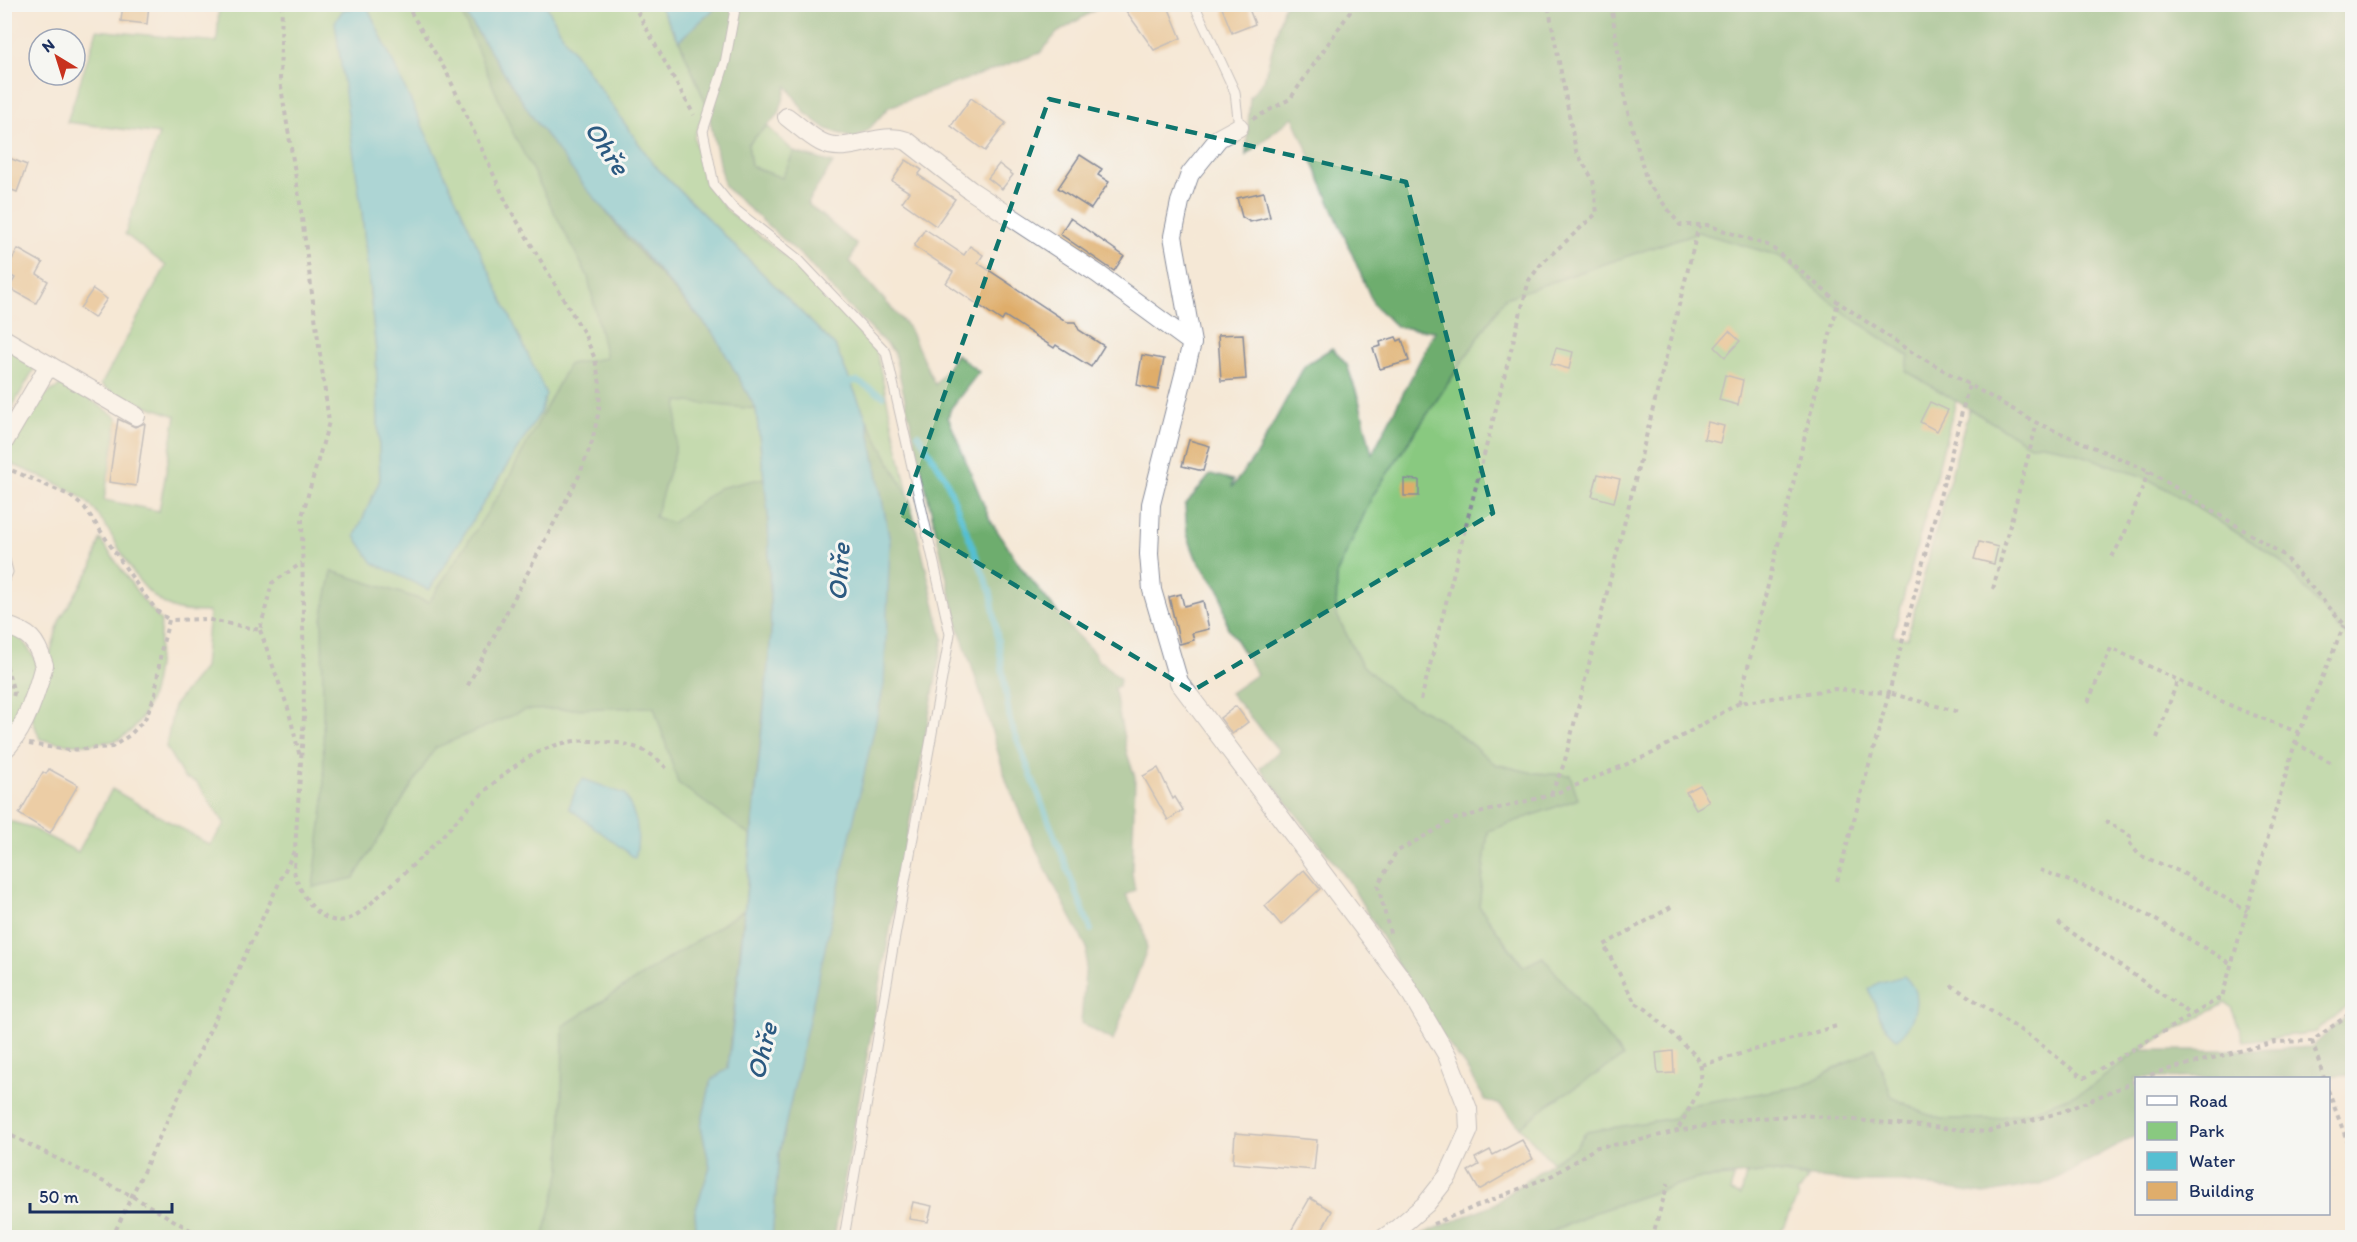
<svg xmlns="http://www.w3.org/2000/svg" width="2357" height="1242" font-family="Itim,sans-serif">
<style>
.green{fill:#89c980;stroke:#527c6f;stroke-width:1.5;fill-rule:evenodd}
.forest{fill:#6ead6e;stroke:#446e66;stroke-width:1.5}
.water{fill:#55bfd2;stroke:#387798;stroke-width:1.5}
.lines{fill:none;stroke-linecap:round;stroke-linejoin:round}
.stream{stroke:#55bfd2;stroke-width:6}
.building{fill:#dfad6b}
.lane-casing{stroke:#888c9a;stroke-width:11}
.street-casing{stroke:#888c9a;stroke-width:20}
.path{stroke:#888c9a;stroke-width:4;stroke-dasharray:4.5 4.5;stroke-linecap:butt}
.lane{stroke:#fff;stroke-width:9}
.street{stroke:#fff;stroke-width:18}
.marked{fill:none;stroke:#0f766e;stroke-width:4.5;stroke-dasharray:12 8;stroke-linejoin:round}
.labels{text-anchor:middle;stroke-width:6;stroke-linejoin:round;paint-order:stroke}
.water-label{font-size:27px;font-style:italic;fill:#2c5a81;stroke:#f6f6f2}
</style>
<rect width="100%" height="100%" fill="#f6f6f2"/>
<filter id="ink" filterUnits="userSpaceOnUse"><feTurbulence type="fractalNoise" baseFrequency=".0167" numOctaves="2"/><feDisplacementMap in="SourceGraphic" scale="12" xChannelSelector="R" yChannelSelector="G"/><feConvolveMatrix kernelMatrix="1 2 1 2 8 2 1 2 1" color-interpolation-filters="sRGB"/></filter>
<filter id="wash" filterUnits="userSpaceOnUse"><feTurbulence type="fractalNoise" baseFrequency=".008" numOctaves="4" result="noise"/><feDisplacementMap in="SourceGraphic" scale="24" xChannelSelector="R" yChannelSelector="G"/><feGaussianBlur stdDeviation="1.35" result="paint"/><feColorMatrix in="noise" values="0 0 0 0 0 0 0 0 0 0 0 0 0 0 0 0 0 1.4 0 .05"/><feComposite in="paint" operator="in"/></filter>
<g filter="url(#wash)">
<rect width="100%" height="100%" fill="#f5e8d6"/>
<g class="green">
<path d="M219 5H460L534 119 585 187 715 335 756 409 768 513 754 806 738 981 695 1212 697 1237H5V820L27 826 78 852 112 789 210 845 225 824 196 782 184 778 166 747 174 705 204 668 209 612C198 611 182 613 172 608 129 588 120 537 90 505 74 487 28 472 5 461L7 449 38 399 60 386H70L118 418 104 500 159 511 176 416 117 395 101 385 166 266 125 234 159 134 67 122 97 30 217 42ZM367 6 545 394 540 413 429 589 355 536 380 480 376 351 362 213Z"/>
<polygon points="546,5 659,5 681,45 707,106 694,137 704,180 726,209 791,261 876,350 909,498 867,420 835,346 654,165 564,38"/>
<polygon points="767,126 794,152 782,179 751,166 748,144"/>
<polygon points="1698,232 1779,256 1843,312 1909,357 1906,371 1956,401 1893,636 1907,638 1969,409 2030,445 2042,444 2059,447 2144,477 2170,491 2279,559 2344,634 2352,640 2352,1001 2316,1032 2244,1041 2231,1007 2225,1003 2139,1050 2088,1089 2035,1110 1993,1119 1942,1119 1923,1113 1891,1097 1874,1048 1803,1086 1684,1106 1674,1118 1586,1132 1575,1148 1552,1162 1520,1127 1550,1103 1623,1057 1543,957 1524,967 1479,906 1488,831 1578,799 1570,775 1533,773 1495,764 1440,719 1397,697 1361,664 1336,613 1337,573 1373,495 1505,298"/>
<polygon points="5,345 35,367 5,420"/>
<path d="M100 539 140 596 161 621C158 658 158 722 117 740 111 742 104 742 99 743 77 746 60 744 40 739L32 718 60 619 92 567Z"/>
<polygon points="5,630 18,634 37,661 35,673 15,725 5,732"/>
<polygon points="1769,1172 1808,1178 1800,1191 1797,1192 1798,1197 1778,1237 1540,1238 1593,1213 1670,1187 1696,1179 1734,1177 1730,1192 1741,1195 1746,1175"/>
</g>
<g class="forest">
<polygon points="458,5 460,5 534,119 623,234 715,335 756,409 678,401 675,452 655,517 672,523 719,488 764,478 768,513 771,635 751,836 678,783 654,707 525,710 435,748 354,878 313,887 324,800 322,619 332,571 429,602 505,485 569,364 606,358 588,277 514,135"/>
<polygon points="715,5 1103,5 1057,33 1040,53 889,107 869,129 855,139 827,129 805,113 787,86 779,114 748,144 751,166 782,178 794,152 833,163 807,203 857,245 850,261 909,328 935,385 956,354 979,372 951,408 948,417 990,520 1021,567 1069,627 1094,653 1099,662 1102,662 1120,679 1119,686 1114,688 1127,753 1135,777 1132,873 1135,890 1126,895 1142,925 1147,949 1113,1041 1081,1023 1087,948 1042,862 1007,783 980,691 958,626 894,352 842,300 804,258 724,186 707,106 679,40 713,10"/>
<polygon points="1284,5 2352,5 2352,640 2344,634 2279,559 2170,491 2144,477 2059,447 2042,444 2030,445 1906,371 1909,356 1843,312 1779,256 1698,232 1505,298 1373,495 1337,573 1336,613 1361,664 1397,697 1440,719 1495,764 1533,773 1570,775 1578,799 1488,831 1479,906 1523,967 1543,957 1623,1057 1550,1103 1520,1127 1500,1105 1485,1100 1465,1066 1435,1027 1348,880 1260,768 1279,751 1230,693 1257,674 1227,626 1221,593 1196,558 1187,534 1185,505 1211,474 1233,480 1232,487 1256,455 1305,365 1332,348 1347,365 1359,400 1372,454 1435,331 1397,327 1374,305 1293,117 1246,155 1250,97 1264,80"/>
<polygon points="867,420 909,498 943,639 834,1237 772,1238 779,1153 840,878 890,542"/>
<polygon points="744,910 728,1068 711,1081 701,1126 710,1167 695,1212 697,1237 543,1238 561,1170 563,1026"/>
<polygon points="2352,1010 2352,1075 2309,1078 2136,1078 2136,1135 2050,1182 1984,1194 1904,1182 1855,1182 1769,1172 1696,1179 1670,1187 1593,1213 1540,1237 1422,1237 1422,1234 1494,1204 1552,1162 1575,1148 1586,1132 1674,1118 1683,1106 1803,1086 1874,1048 1892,1097 1923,1113 1942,1119 1993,1119 2035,1110 2088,1089 2139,1050 2256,1050 2312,1047"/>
</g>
<g class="water">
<polygon points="460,5 546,5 564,38 654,165 835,346 867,420 890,542 884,685 779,1153 772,1237 697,1237 695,1212 710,1167 701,1126 711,1081 728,1068 738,981 771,635 768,513 756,409 715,335 585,187 534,119"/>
<polygon points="659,5 715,5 713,10 679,40"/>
<polygon points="367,6 546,394 540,413 429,590 373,563 355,536 380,480 376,351 362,213 335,22 343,10"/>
<path d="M583 779 625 794C637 819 641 830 635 858L569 808 576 789Z"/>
<path d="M1904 976C1907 979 1911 983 1913 987 1921 1004 1911 1029 1897 1039L1883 1024 1869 989 1878 983Z"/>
</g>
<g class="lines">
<g class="stream">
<polyline points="843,383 857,381 883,396"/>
<polyline points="918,434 945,477 991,593 1010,721 1091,930"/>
</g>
</g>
<g id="blocks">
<g class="building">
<polygon points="123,4 149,4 147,24 121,21"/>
<polygon points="1140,4 1167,4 1181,38 1154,50 1126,11"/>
<polygon points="1232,4 1247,4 1255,24 1232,33 1222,8"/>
<polygon points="971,98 1006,123 985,151 951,126"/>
<polygon points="1080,155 1102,169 1098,175 1109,182 1091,209 1058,188"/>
<polygon points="4,156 27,165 17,192 4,187"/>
<polygon points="906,160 922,170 918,175 955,199 936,226 902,202 909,192 892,181"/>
<polygon points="999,164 1013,175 1002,189 988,178"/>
<polygon points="1264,192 1270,217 1250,222 1242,217 1237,198"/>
<polygon points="1070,218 1124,256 1114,271 1060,234"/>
<polygon points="925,229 964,255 970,246 983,255 978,263 1067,322 1075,322 1079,330 1104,346 1091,367 1056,345 1054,348 1005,316 1002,321 946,283 953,272 914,246"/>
<polygon points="18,249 43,263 37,274 48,281 36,303 9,288 15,278 5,272"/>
<polygon points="93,289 107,299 94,318 80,308"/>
<polygon points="1729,331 1740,341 1725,357 1715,347"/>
<polygon points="1243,334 1246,379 1221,381 1218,335"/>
<polygon points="1396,337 1398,341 1402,339 1409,361 1380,369 1373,348 1381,346 1380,342"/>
<polygon points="1556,348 1573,352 1569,369 1551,364"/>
<polygon points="1142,355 1164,359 1158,390 1137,385"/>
<polygon points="1725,375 1743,380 1738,405 1719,400"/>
<polygon points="1930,402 1948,410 1937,431 1920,422"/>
<polygon points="118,419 135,427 145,423 136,486 109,482"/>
<polygon points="1708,422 1724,426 1720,443 1704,439"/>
<polygon points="1189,440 1210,446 1203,471 1182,466"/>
<polygon points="1598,474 1620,479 1614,502 1592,496"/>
<polygon points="1404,479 1419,480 1419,496 1404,496"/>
<polygon points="1979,542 1998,547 1994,564 1974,559"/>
<polygon points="1181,594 1184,606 1203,601 1209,629 1192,633 1194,640 1180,644 1169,597"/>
<polygon points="1236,706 1248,722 1232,734 1220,718"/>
<polygon points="1158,768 1173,799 1175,797 1183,810 1168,820 1143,776"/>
<polygon points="49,769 78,785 50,833 19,814 43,772 46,774"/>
<polygon points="1700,785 1709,802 1696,809 1686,792"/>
<polygon points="1304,870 1320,889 1281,925 1265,906"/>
<polygon points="1673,1051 1674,1073 1658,1074 1656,1053"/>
<polygon points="1235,1133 1317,1140 1314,1170 1233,1163"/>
<polygon points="1522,1140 1533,1159 1479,1190 1468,1171 1479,1165 1475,1158 1490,1150 1493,1155"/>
<polygon points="1310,1198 1332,1211 1317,1238 1287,1238"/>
<polygon points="913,1202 932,1206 928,1222 909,1219"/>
</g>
</g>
</g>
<g filter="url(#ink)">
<use href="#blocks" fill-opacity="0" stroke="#888c9a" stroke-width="1.5"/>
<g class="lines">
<defs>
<g id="lane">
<polyline points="736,4 725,63 703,131 714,185 732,207 798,259 886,352 950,634 892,953 844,1238"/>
<polyline points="1194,4 1235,92 1239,127"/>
<polyline points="4,556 8,572 4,580"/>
</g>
<g id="street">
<path d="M787 117C798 125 809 136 821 142 849 156 878 130 907 141L970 190 1098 274 1192 343"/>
<polyline points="1239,127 1219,138 1190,174 1180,202 1173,236 1192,343 1151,504 1149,554 1152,590 1179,682 1404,982 1447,1055 1468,1109 1469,1130 1448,1176 1426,1204 1397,1229 1384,1238"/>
<polyline points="4,339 136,416"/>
<polyline points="4,442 49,365"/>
<path d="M4 625C30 633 36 639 44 665 37 691 24 733 4 750"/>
</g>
</defs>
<use href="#lane" class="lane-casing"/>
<use href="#street" class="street-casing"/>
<g class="path">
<polyline points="406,4 447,73 507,204 584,333 595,359 600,384 599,410 592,442 579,476 467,687"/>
<polyline points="633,4 694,115"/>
<polyline points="1611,4 1626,105 1647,182 1680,225 1707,225 1770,246 1838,302 1908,350 2037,423 2149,471 2282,554 2352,633"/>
<polyline points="1253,119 1290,99 1350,12 1351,4"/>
<polyline points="4,467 69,495 85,508 142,592 157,611 169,620"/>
<polyline points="2112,557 2124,535 2149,471"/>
<polyline points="1993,589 2037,423"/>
<polyline points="260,630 288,708 300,757"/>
<polyline points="4,657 14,693 13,697"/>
<polyline points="1421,700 1529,280 1542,263 1597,213 1593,180 1576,151 1548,4"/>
<polyline points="2088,702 2111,648 2236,708 2300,733"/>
<polyline points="1739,703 1838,302"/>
<polyline points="2157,738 2178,679"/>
<polyline points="2295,743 2332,763"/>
<polyline points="29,744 69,750 112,747 130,735 145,719 155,695 161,651 169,620 206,619 260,630 272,583 302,563"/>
<polyline points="1551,794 1564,764 1699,225"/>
<polyline points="2105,821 2130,836 2129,842 2139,855 2181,872 2247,911"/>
<path d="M295 853C295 860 293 868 295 875 302 899 325 932 353 917 365 910 377 897 388 888 408 870 428 851 447 831 481 794 521 748 575 741 584 740 594 741 602 742 627 742 651 749 667 769"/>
<polyline points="2040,870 2123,901 2232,964"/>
<polyline points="1837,881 1889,693 1959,712"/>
<path d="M1671 907 1604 945 1635 1003 1646 1009 1696 1056C1712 1079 1688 1109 1677 1131"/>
<polyline points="2058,923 2192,1015"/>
<polyline points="1390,933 1378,886 1396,852 1455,819 1551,795 1587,781 1653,753 1739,703 1835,689 1889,693 1969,385"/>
<polyline points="1951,985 2034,1039 2082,1077 2086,1077 2222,997 2295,743 2344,625"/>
<polyline points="2312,1041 2324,1078"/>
<polyline points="1702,1065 1837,1026"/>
<polyline points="2142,1078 2158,1072 2275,1042 2312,1041 2352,1012"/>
<polyline points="2328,1090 2352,1154"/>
<polyline points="4,1132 132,1196 204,1238"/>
<polyline points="1433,1224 1553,1175 1597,1147 1628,1143 1677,1131 1746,1119 1802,1115 1986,1132 2062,1112 2136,1081"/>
<polyline points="112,1238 295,849 304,717 302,516 329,422 300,203 280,81 282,4"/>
<polyline points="1652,1238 1668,1183"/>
</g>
<use href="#lane" class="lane"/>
<use href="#street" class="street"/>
</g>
</g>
<path d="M0 0H2357V1242H0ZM1049 99 1406 182 1493 513 1192 691 901 517Z" fill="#f5e8d6" fill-opacity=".55" fill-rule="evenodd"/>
<path class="marked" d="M1049 99 1406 182 1493 513 1192 691 901 517Z"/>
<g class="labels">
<g class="water-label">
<text transform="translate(607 148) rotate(56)" y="9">Ohře</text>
<text transform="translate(839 572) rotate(-86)" y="9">Ohře</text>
<text transform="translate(762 1051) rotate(-76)" y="9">Ohře</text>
</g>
</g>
<rect width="2357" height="1242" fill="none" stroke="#f6f6f2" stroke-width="24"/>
<rect x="2135" y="1077" width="195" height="138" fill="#f6f6f2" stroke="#9ea6b7" stroke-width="1.5"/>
<rect x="2147" y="1096" width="30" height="9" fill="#ffffff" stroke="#9ea6b7" stroke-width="1.5"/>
<text x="2189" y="1107" font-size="18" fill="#1b2f5e">Road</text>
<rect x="2147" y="1122" width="30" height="18" fill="#89c980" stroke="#9ea6b7" stroke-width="1.5"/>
<text x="2189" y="1137" font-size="18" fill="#1b2f5e">Park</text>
<rect x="2147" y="1152" width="30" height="18" fill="#55bfd2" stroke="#9ea6b7" stroke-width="1.5"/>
<text x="2189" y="1167" font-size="18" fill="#1b2f5e">Water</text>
<rect x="2147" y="1182" width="30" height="18" fill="#dfad6b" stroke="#9ea6b7" stroke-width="1.5"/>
<text x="2189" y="1197" font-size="18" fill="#1b2f5e">Building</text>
<g transform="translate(57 57) rotate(322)"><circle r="28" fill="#f6f6f2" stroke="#9ea6b7" stroke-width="1.5"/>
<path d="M0-4.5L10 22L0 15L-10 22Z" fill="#c8321e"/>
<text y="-9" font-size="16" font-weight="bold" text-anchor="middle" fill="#1b2f5e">N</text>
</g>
<path d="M30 1203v9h142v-9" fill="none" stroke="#1b2f5e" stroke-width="3"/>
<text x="39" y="1203" font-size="18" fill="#1b2f5e" stroke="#f6f6f2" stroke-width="4.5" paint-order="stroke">50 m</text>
</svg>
